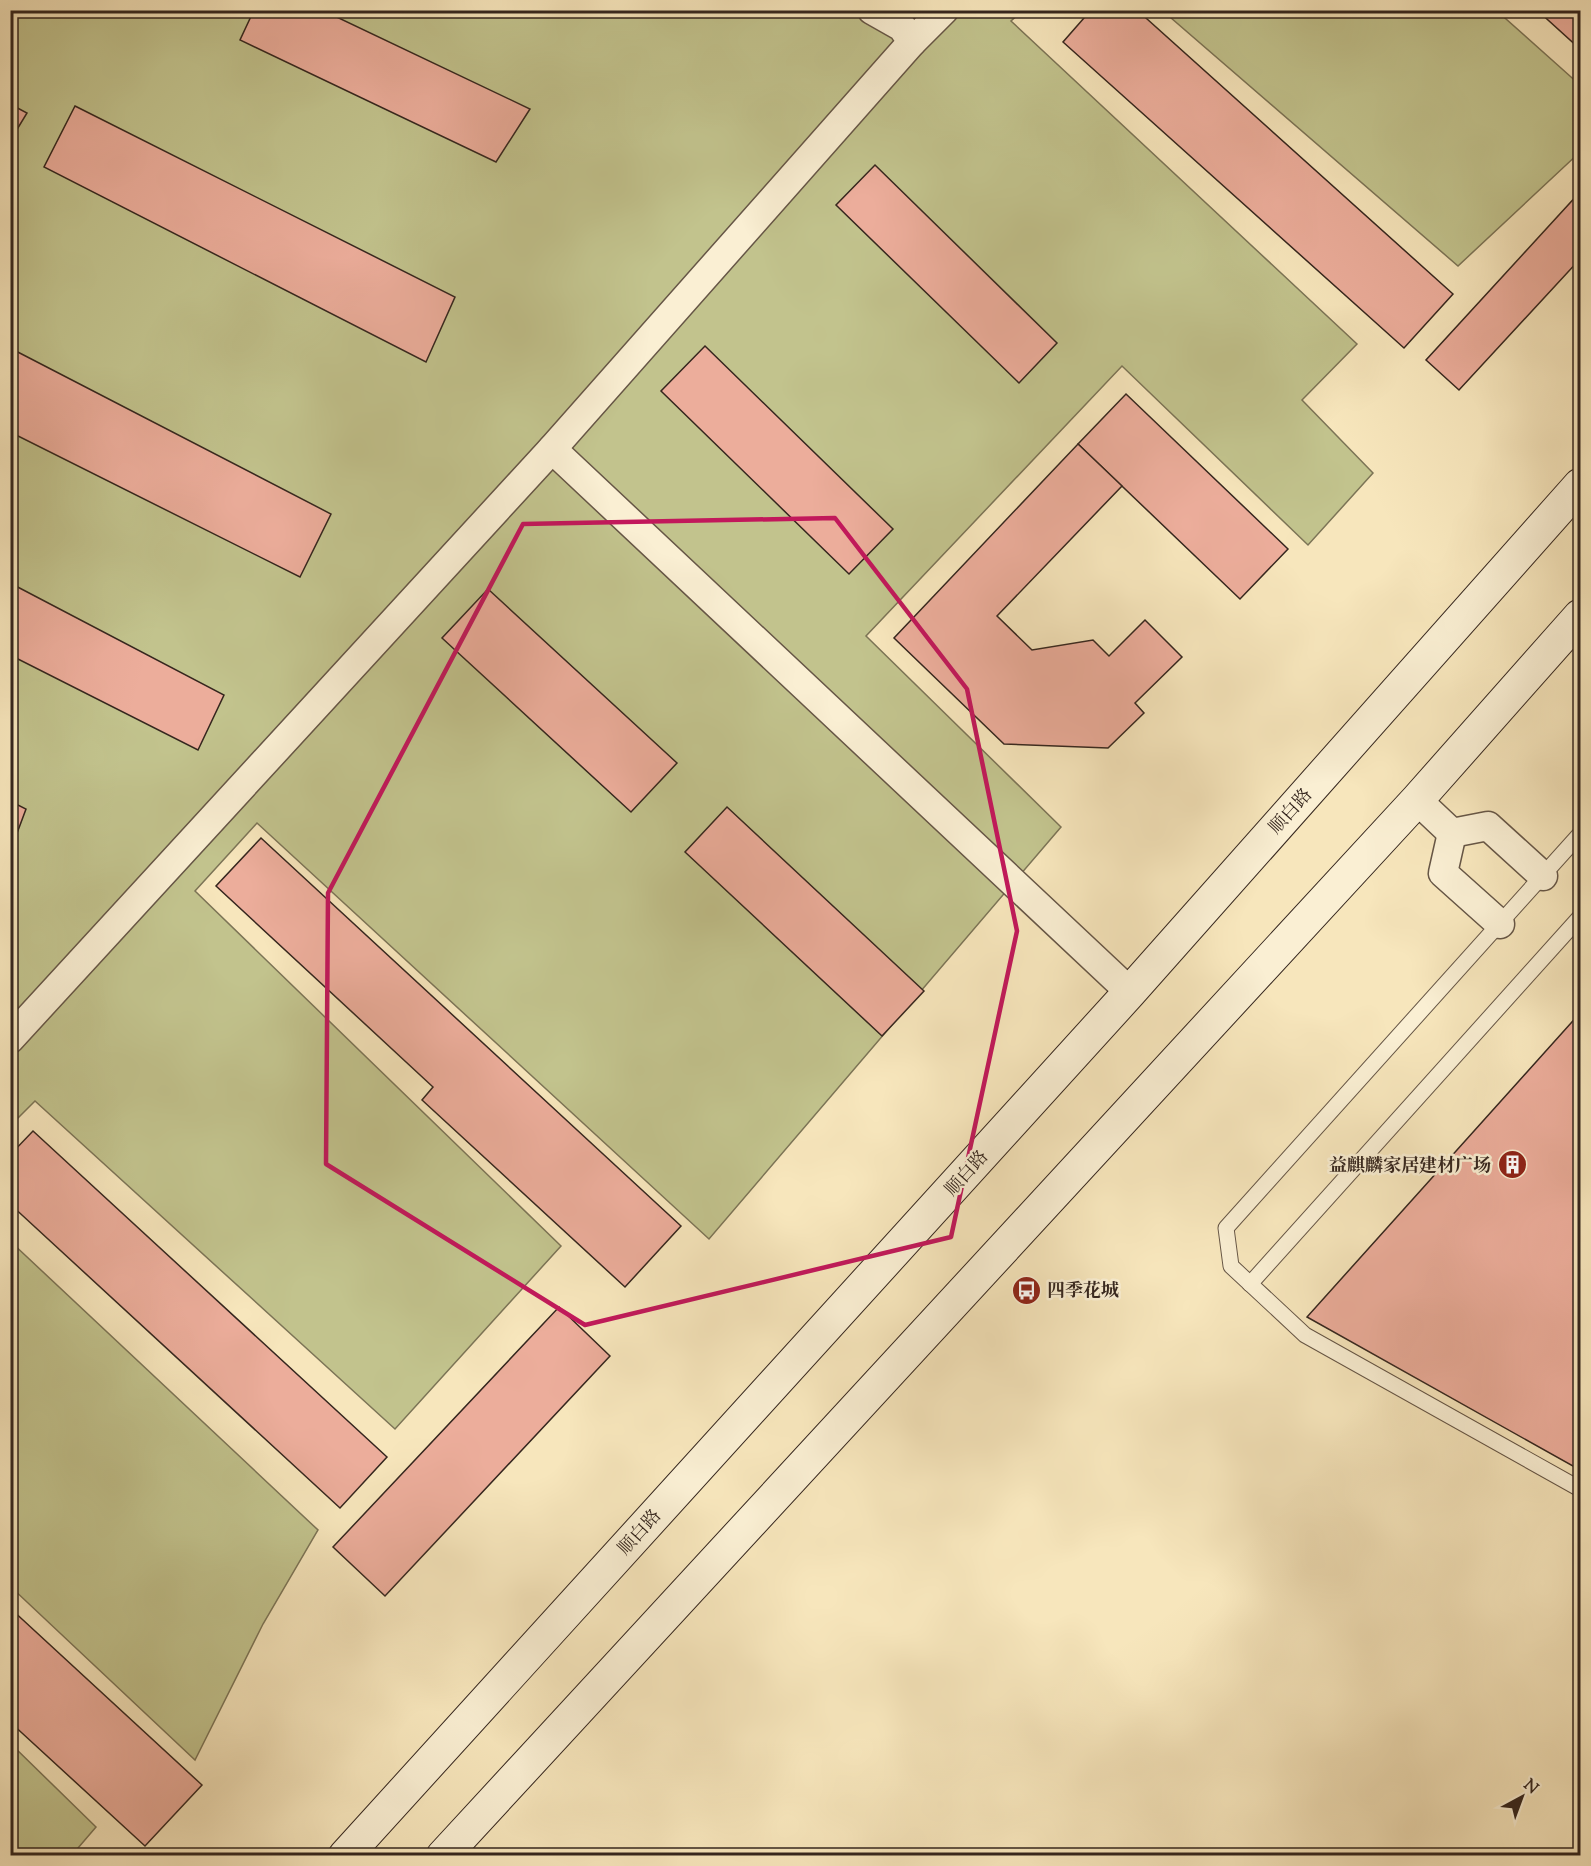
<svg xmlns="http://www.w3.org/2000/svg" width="1591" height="1866" font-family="'Sorts Mill Goudy','Noto Serif SC',serif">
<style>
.green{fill:#c2c38d;stroke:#7c7456;stroke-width:1.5}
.building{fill:#ecad9b;stroke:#35261e;stroke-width:1.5}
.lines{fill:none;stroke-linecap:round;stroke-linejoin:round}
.lane-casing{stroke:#665646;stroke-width:17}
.street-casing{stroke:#665646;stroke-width:31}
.secondary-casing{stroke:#35261e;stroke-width:35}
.lane{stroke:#faefd3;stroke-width:15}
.street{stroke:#faefd3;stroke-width:28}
.secondary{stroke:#faefd3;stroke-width:33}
.marked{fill:none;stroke:#c2185b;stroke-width:4.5;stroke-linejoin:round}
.labels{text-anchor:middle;stroke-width:5;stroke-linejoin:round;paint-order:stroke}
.street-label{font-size:18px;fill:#35261e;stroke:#faefd3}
.poi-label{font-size:18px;font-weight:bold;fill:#35261e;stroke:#faefd3;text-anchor:end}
</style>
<rect width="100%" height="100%" fill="#f7e6bc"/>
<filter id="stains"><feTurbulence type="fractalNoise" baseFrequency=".00333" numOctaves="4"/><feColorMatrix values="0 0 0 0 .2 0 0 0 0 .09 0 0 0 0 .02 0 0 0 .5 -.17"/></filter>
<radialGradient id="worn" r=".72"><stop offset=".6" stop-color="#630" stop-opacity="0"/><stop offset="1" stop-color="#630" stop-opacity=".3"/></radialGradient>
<g class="green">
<polygon points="11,11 1022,11 1011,21 1357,344 1302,400 1373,473 1308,545 1122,366 866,636 1061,827 709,1239 257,823 195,891 561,1246 395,1429 35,1101 11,1125"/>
<polygon points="1163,11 1497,11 1580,85 1580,152 1458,266"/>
<polygon points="10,1241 318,1530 263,1624 195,1760 11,1587"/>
<polygon points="11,1744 96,1827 72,1855 11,1855"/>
</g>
<g class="building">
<polygon points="254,10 322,10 530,109 496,162 240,40"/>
<polygon points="1091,10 1137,10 1453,294 1404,348 1063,42"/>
<polygon points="1537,10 1580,10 1580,49"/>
<polygon points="10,104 27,113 10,141"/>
<polygon points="75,106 455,297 426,362 44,167"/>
<polygon points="875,165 1057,343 1019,383 836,205"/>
<polygon points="1580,192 1580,259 1459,390 1426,360"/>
<polygon points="705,346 893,529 849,574 661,391"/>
<polygon points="10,348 331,514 300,577 10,432"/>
<polygon points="1126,394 1288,549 1240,599 1078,444"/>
<polygon points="1078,444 1122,486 997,616 1032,650 1093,640 1109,656 1145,620 1182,657 1135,703 1144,713 1108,748 1004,744 894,638"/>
<polygon points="10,583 224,695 198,750 10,655"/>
<polygon points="488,589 677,763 631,812 442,638"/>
<polygon points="10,801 26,809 10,852"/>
<polygon points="727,807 924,991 882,1036 685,852"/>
<polygon points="261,838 681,1226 625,1287 422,1100 433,1087 216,886"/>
<polygon points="1580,1013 1580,1470 1307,1317"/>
<polygon points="33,1131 387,1457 340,1508 10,1204 10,1155"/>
<polygon points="559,1307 610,1356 385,1596 333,1547"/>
<polygon points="10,1608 202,1785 145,1846 10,1722"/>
</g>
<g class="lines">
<defs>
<g id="lane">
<polyline points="1580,834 1226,1228 1231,1266 1305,1335 1580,1489"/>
<polyline points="1250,1284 1580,917"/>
</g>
<g id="street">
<polyline points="912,42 944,10"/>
<polyline points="552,449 1130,992"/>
<polyline points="1417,800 1452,833 1488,826 1543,876"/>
<polyline points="1452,833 1443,873 1500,924"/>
<polyline points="10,1039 552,449 912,42 902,27 872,10"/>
</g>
<g id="secondary">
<polyline points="345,1856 1130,992 1580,485"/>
<polyline points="443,1856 1417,800 1580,616"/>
</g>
</defs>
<use href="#lane" class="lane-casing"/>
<use href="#street" class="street-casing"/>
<use href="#secondary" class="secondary-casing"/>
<use href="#lane" class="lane"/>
<use href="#street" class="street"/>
<use href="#secondary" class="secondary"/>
</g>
<path class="marked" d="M835 518 967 689 1017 931 951 1237 585 1325 326 1164 328 893 523 524Z"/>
<defs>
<symbol id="building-disc" viewBox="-11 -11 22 22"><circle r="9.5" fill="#8f2418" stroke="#faefd3"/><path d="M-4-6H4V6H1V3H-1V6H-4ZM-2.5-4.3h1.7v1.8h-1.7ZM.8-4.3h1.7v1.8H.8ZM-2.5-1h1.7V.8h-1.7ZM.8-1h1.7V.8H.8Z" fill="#fff"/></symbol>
<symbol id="bus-disc" viewBox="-11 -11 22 22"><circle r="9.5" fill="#8f2418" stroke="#faefd3"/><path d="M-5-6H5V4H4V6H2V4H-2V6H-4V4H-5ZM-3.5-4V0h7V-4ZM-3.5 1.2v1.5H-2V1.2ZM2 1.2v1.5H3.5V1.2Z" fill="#fff"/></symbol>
</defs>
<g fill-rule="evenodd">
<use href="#building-disc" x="1496" y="1148" width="33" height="33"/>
<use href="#bus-disc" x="1010" y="1274" width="33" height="33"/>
</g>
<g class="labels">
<g class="street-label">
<text transform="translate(1290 811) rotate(-48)" y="6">顺白路</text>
<text transform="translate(966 1173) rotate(-48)" y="6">顺白路</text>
<text transform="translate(639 1532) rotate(-48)" y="6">顺白路</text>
</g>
<g class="poi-label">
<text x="1491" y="1171">益麒麟家居建材广场</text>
<text x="1047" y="1296" text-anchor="start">四季花城</text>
</g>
</g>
<rect width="1591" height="1866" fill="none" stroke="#f7e6bc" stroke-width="36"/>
<rect x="12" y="12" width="1567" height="1842" fill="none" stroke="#35261e" stroke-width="3"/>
<rect x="18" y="18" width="1555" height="1830" fill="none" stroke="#35261e" stroke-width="1.5"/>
<g transform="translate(1522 1797) rotate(41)" stroke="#faefd3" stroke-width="4.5" paint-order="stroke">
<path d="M0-4.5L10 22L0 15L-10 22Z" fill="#35261e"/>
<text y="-9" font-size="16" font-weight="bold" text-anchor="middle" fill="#35261e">N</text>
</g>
<rect width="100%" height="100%" filter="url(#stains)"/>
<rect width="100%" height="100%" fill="url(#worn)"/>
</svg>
